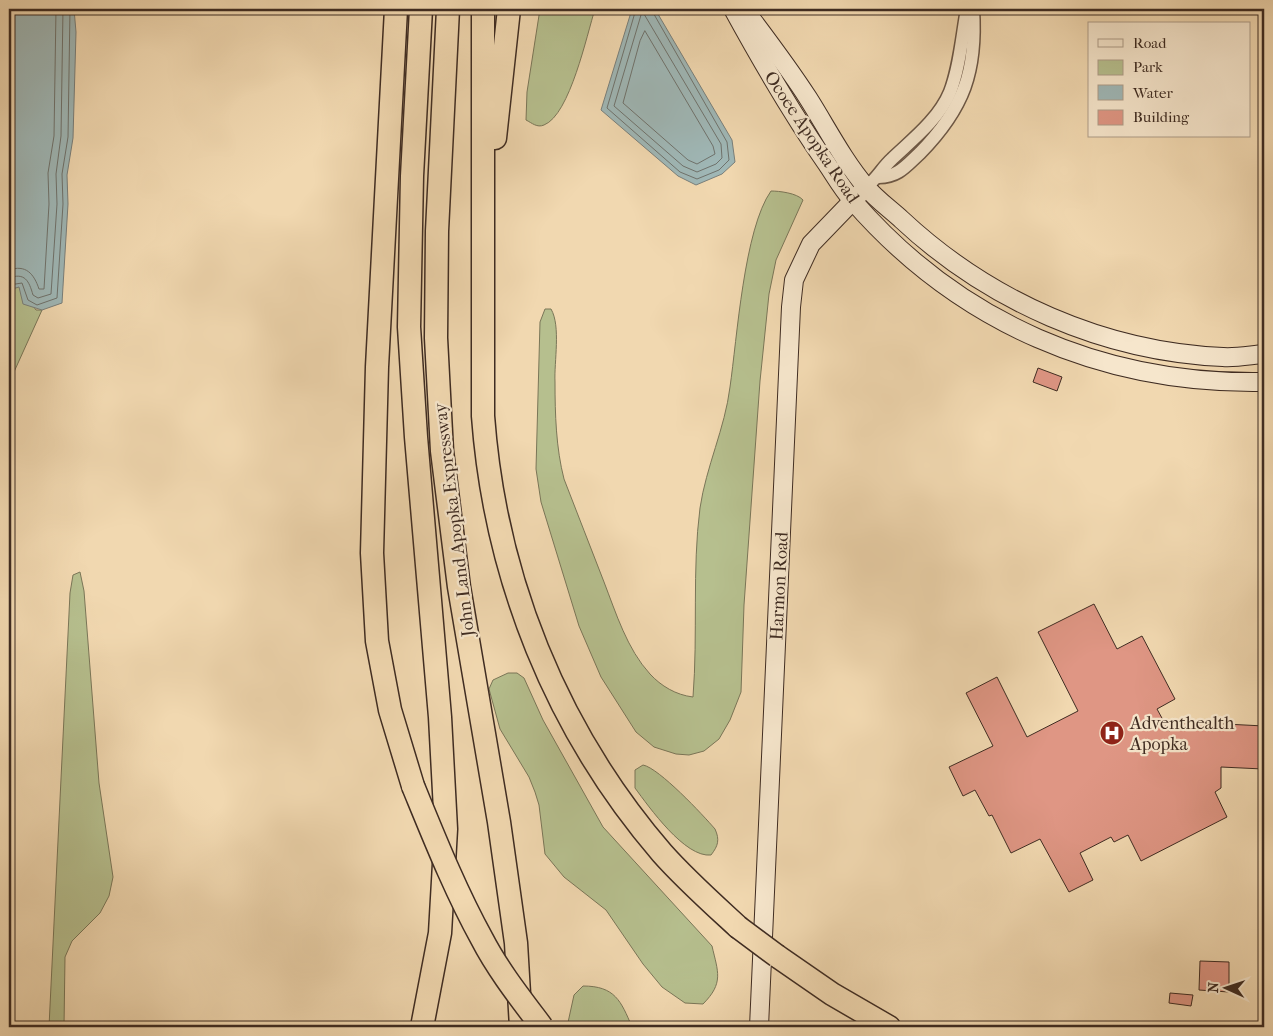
<svg xmlns="http://www.w3.org/2000/svg" width="1273" height="1036" font-family="'IM FELL French Canon',serif">
<style>
.green{fill:#b6bf8e;stroke:#7a7658}
.water{fill:#9fb7b6;stroke:#797f7b}
.lines{fill:none;stroke-linecap:round;stroke-linejoin:round}
.shore{stroke:#6f726c;stroke-width:1}
.building{fill:#df9684;stroke:#3f2c22}
.street-casing{stroke:#6c5746;stroke-width:15}
.secondary-casing{stroke:#3f2c22;stroke-width:20}
.highway-casing{stroke:#3f2c22;stroke-width:25}
.street{stroke:#f6e6cc;stroke-width:12}
.secondary{stroke:#f6e6cc;stroke-width:18}
.highway{stroke:#f1d8b0;stroke-width:22}
.highway-bridge-casing{stroke:#3f2c22;stroke-width:25;stroke-linecap:butt}
.highway-bridge{stroke:#f1d8b0;stroke-width:22}
.labels{text-anchor:middle;stroke-width:4.5;stroke-linejoin:round;paint-order:stroke}
.street-label{font-size:18px;fill:#3f2c22;stroke:#f6e6cc}
.poi-label{font-size:18px;fill:#3f2c22;stroke:#f6e6cc;text-anchor:start}
</style>
<rect width="100%" height="100%" fill="#f1d8b0"/>
<filter id="stains"><feTurbulence type="fractalNoise" baseFrequency=".004" numOctaves="4"/><feColorMatrix values="0 0 0 0 .2 0 0 0 0 .09 0 0 0 0 .02 0 0 0 .5 -.17"/></filter>
<radialGradient id="worn" r=".72"><stop offset=".6" stop-color="#630" stop-opacity="0"/><stop offset="1" stop-color="#630" stop-opacity=".3"/></radialGradient>
<g class="green">
<path d="M540 9H595C587 34 570 115 544 125 537 128 532 123 526 120L527 92Z"/>
<path d="M771 191C779 191 797 193 803 200L776 260 769 294 760 381 744 605 741 692 730 720 719 739 704 751 689 755 676 754 654 747 636 732 601 677 579 626 541 502 536 469 540 322 545 309H551C561 326 554 362 555 382 555 414 556 448 564 479 577 513 591 548 604 582 616 613 627 649 650 674 661 686 676 695 693 697 698 634 692 570 700 508 706 467 725 428 730 387 737 339 744 229 771 191Z"/>
<polygon points="19,286 36,310 42,310 9,383 9,290"/>
<polygon points="80,572 84,591 99,783 113,877 109,896 100,913 72,941 65,957 64,1027 49,1027 70,593 73,575"/>
<path d="M508 673H517L524 678 543 720 603 827 712 946C718 972 724 983 703 1004L685 1003 662 987 643 964 606 910 564 877 545 854 539 805 535 792 529 777 500 729 489 689 493 680Z"/>
<path d="M643 765C659 768 703 815 715 829 720 840 718 846 711 855 685 858 649 807 635 788V770Z"/>
<path d="M583 986C615 986 621 1001 632 1027H567L574 995Z"/>
</g>
<g class="water">
<polygon points="9,9 74,9 76,32 73,138 67,175 68,204 62,303 42,310 23,304 19,287 9,290"/>
<polygon points="632,9 655,9 732,140 735,162 722,174 696,185 678,176 601,110"/>
</g>
<g class="lines">
<g class="shore">
<polyline points="636,9 607,108 680,172 697,179 719,170 729,160 727,142 651,9"/>
<polygon points="644,14 721,144 722,158 716,164 697,172 683,166 614,106 641,15"/>
<polygon points="645,31 713,146 715,154 697,164 688,160 623,103 640,41"/>
<path d="M9 270C26 264 34 274 39 289H44L49 204 48 173 54 136 56 9"/>
<path d="M9 278C25 272 29 281 33 295L38 298 51 294 57 204 56 174 61 136 63 9"/>
<polyline points="9,285 22,283 28,300 37,305 57,298 63,204 62,174 68,137 70,9"/>
</g>
</g>
<g class="building">
<polygon points="1038,368 1062,377 1057,391 1033,382"/>
<polygon points="1094,604 1117,649 1142,636 1175,699 1157,709 1169,731 1186,722 1264,726 1263,769 1221,767 1221,788 1215,792 1227,817 1141,861 1128,835 1114,842 1111,837 1080,853 1093,880 1069,892 1040,839 1011,853 992,815 989,816 975,790 963,796 949,767 993,746 966,693 997,677 1027,737 1078,711 1038,632"/>
<polygon points="1200,961 1229,962 1229,992 1199,990"/>
<polygon points="1170,993 1193,995 1191,1006 1169,1003"/>
</g>
<g class="lines">
<defs>
<g id="street">
<path d="M879 177C898 177 906 166 920 153 964 108 977 71 973 9"/>
<path d="M866 187C877 179 882 168 892 159 912 140 939 119 950 92 960 66 962 36 967 9"/>
</g>
<g id="secondary">
<path d="M733 9C762 62 792 114 827 164 835 176 843 190 853 201 959 323 1103 385 1264 382"/>
<path d="M744 9C766 38 788 67 808 98 827 128 843 160 866 187 876 199 890 209 902 220 989 301 1104 352 1223 357 1236 358 1251 355 1264 354"/>
<polyline points="759,1027 791,307 794,280 811,244 866,187"/>
</g>
<g id="highway">
<polyline points="396,9 377,367 372,553 377,641 390,710 413,786"/>
<polyline points="421,9 412,176 409,327 416,437 440,717 446,829 440,933 422,1027"/>
<polyline points="448,9 437,231 436,338 442,451 459,587 499,822 516,943 521,1027"/>
<path d="M483 9V416C495 577 556 730 662 853 685 879 712 903 738 927"/>
<polyline points="495,138 509,9"/>
<polyline points="777,956 832,994 889,1027"/>
</g>
</defs>
<use href="#street" class="street-casing"/>
<use href="#secondary" class="secondary-casing"/>
<use href="#highway" class="highway-casing"/>
<use href="#street" class="street"/>
<use href="#secondary" class="secondary"/>
<use href="#highway" class="highway"/>
<defs>
<g id="highway-bridge">
<path d="M413 786C434 837 455 890 482 939 498 970 521 999 542 1027"/>
<polyline points="738,927 777,956"/>
</g>
</defs>
<use href="#highway-bridge" class="highway-bridge-casing"/>
<use href="#highway-bridge" class="highway-bridge"/>
</g>
<defs>
<symbol id="hospital-disc" viewBox="-11 -11 22 22"><circle r="9.5" fill="#8f2418" stroke="#f6e6cc"/><path d="M-5-5h3v3.5h4V-5h3V5h-3V1.5h-4V5h-3Z" fill="#fff"/></symbol>
</defs>
<g fill-rule="evenodd">
<use href="#hospital-disc" x="1098" y="719" width="28" height="28"/>
</g>
<g class="labels">
<g class="street-label">
<text transform="translate(812 137) rotate(56)" y="6">Ocoee Apopka Road</text>
<text transform="translate(454 520) rotate(-97)" y="6">John Land Apopka Expressway</text>
<text transform="translate(779 586) rotate(-87)" y="6">Harmon Road</text>
</g>
<g class="poi-label">
<text x="1130" y="729">Adventhealth<tspan x="1130" dy="21">Apopka</tspan></text>
</g>
</g>
<rect width="1273" height="1036" fill="none" stroke="#f1d8b0" stroke-width="30"/>
<rect x="10" y="10" width="1253" height="1016" fill="none" stroke="#3f2c22" stroke-width="2.5"/>
<rect x="15" y="15" width="1243" height="1006" fill="none" stroke="#3f2c22"/>
<rect x="1088" y="22" width="162" height="115" fill="#f6e6cc" stroke="#ad9c88"/>
<rect x="1098" y="39" width="25" height="8" fill="#f6e6cc" stroke="#ad9c88"/>
<text x="1133" y="48" font-size="15" fill="#3f2c22">Road</text>
<rect x="1098" y="60" width="25" height="15" fill="#b6bf8e" stroke="#ad9c88"/>
<text x="1133" y="72" font-size="15" fill="#3f2c22">Park</text>
<rect x="1098" y="85" width="25" height="15" fill="#9fb7b6" stroke="#ad9c88"/>
<text x="1133" y="98" font-size="15" fill="#3f2c22">Water</text>
<rect x="1098" y="110" width="25" height="15" fill="#df9684" stroke="#ad9c88"/>
<text x="1133" y="122" font-size="15" fill="#3f2c22">Building</text>
<g transform="translate(1226 988) rotate(273)" stroke="#f6e6cc" stroke-width="4" paint-order="stroke">
<path d="M0-4L9 19L0 12L-9 19Z" fill="#3f2c22"/>
<text y="-8" font-size="14" font-weight="bold" text-anchor="middle" fill="#3f2c22">N</text>
</g>
<rect width="100%" height="100%" filter="url(#stains)"/>
<rect width="100%" height="100%" fill="url(#worn)"/>
</svg>
